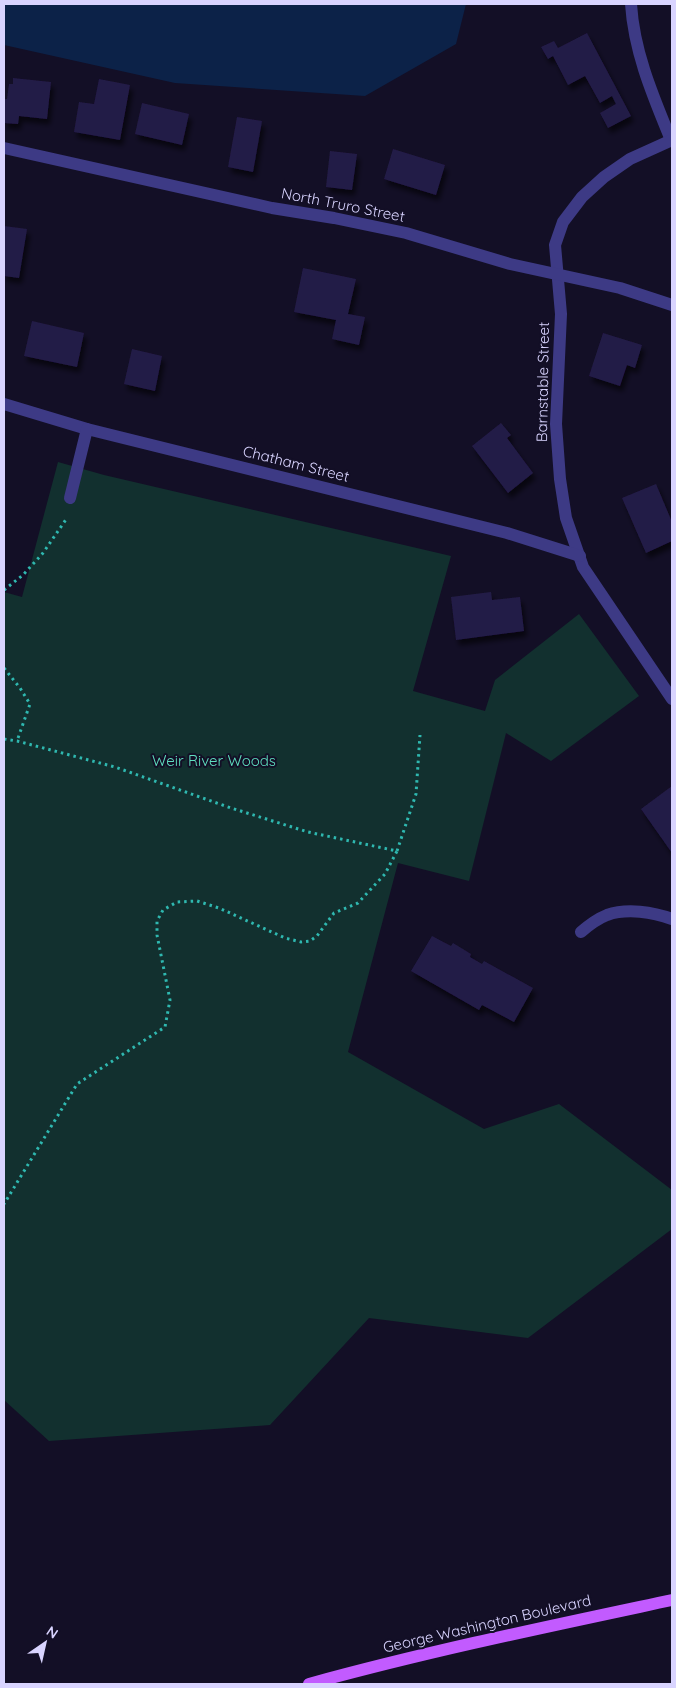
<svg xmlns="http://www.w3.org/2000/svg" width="676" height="1688" font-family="Quicksand,sans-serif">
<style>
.green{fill:#12302f}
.water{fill:#0c2248}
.building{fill:#241b47;filter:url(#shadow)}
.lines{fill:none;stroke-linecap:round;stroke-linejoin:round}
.path{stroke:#2fb8b0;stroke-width:3;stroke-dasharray:2.5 4;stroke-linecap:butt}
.minor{stroke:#3d3a85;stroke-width:12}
.major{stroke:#c25bff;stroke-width:12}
.labels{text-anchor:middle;stroke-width:4;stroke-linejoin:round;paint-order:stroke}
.street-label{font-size:15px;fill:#d9d4ff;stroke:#130f26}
.park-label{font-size:15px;fill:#5fe0c0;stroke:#130f26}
</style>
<defs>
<filter id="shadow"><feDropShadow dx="3" dy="5.5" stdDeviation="2.5" flood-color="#0009"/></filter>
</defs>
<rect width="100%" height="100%" fill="#130f26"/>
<polygon class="green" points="58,462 104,475 451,556 413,691 485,711 495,680 579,614 639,696 551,761 506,733 469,881 398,863 348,1052 484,1129 559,1104 672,1190 672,1229 528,1338 369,1318 270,1425 49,1441 4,1400 4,592 22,597"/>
<polygon class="water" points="4,4 466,4 456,44 365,96 175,83 4,45"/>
<g class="building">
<polygon points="587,33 631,116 608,128 600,113 616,104 612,96 600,103 585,76 568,85 553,56 548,59 541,47 554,41 558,48"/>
<polygon points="13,78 51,82 47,119 19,116 18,124 4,123 4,99 7,99 9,84 13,84"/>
<polygon points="99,79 130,85 120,140 74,132 79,102 94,104"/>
<polygon points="142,103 189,114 182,145 135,134"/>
<polygon points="237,117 262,121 253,172 228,167"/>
<polygon points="393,149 445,165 436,195 384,179"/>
<polygon points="330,151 357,154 352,190 326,187"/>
<polygon points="4,226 27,229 19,278 4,276"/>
<polygon points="303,268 356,279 348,314 365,317 359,345 332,339 336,320 294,312"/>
<polygon points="32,321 84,333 77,367 24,356"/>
<polygon points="603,333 642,345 635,368 627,365 620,386 589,376"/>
<polygon points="132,349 162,356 155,391 124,384"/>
<polygon points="501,423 511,435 507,438 533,473 508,493 472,446"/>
<polygon points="656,484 672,522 672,541 646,553 622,498"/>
<polygon points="491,592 492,600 520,597 524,631 456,640 451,597"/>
<polygon points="672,786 672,853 641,809"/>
<polygon points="432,936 451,946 453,943 471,954 470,957 482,964 484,961 533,988 514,1022 482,1005 479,1010 411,971"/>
</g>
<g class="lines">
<g class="path">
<polyline points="4,590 23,575 43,553 67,518"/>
<polyline points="4,668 20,688 30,704 17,741"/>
<polyline points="4,739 17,741 115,767 231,808 308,832 397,851 385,874 358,903 334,913 317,936 310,941 301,942 285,938 219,908 197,901 177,902 163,910 157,921 157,935 170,1000 165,1027 77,1084 4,1204"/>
<polyline points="397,851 416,794 420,735"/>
</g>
<g class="minor">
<path d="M631 4C634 52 653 96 671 140"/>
<polyline points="672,140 630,159 604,177 582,197 563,222 555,245 561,314 556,424 560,479 566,518 583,567 672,699"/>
<polyline points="4,148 272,208 334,218 406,233 510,264 620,288 672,305"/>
<polyline points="4,404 87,429 507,533 580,556"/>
<polyline points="70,498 87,429"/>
<path d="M581 932C589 925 597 919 607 915 627 908 653 912 672 919"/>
</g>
<path class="major" d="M309 1684C429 1651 550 1626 672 1600"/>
</g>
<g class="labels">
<g class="street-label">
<text transform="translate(343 205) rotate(11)" y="5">North Truro Street</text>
<text transform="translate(543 382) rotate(-89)" y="5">Barnstable Street</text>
<text transform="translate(296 464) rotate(14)" y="5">Chatham Street</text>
<text transform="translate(487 1624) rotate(-13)" y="5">George Washington Boulevard</text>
</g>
<g class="park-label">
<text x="214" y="766">Weir River Woods</text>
</g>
</g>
<rect width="676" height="1688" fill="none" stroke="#d9d4ff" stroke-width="10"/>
<g transform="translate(45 1643) rotate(34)" stroke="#130f26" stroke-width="4" paint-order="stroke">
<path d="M0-4L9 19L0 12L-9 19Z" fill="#d9d4ff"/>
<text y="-8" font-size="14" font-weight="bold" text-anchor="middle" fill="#d9d4ff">N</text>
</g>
</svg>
